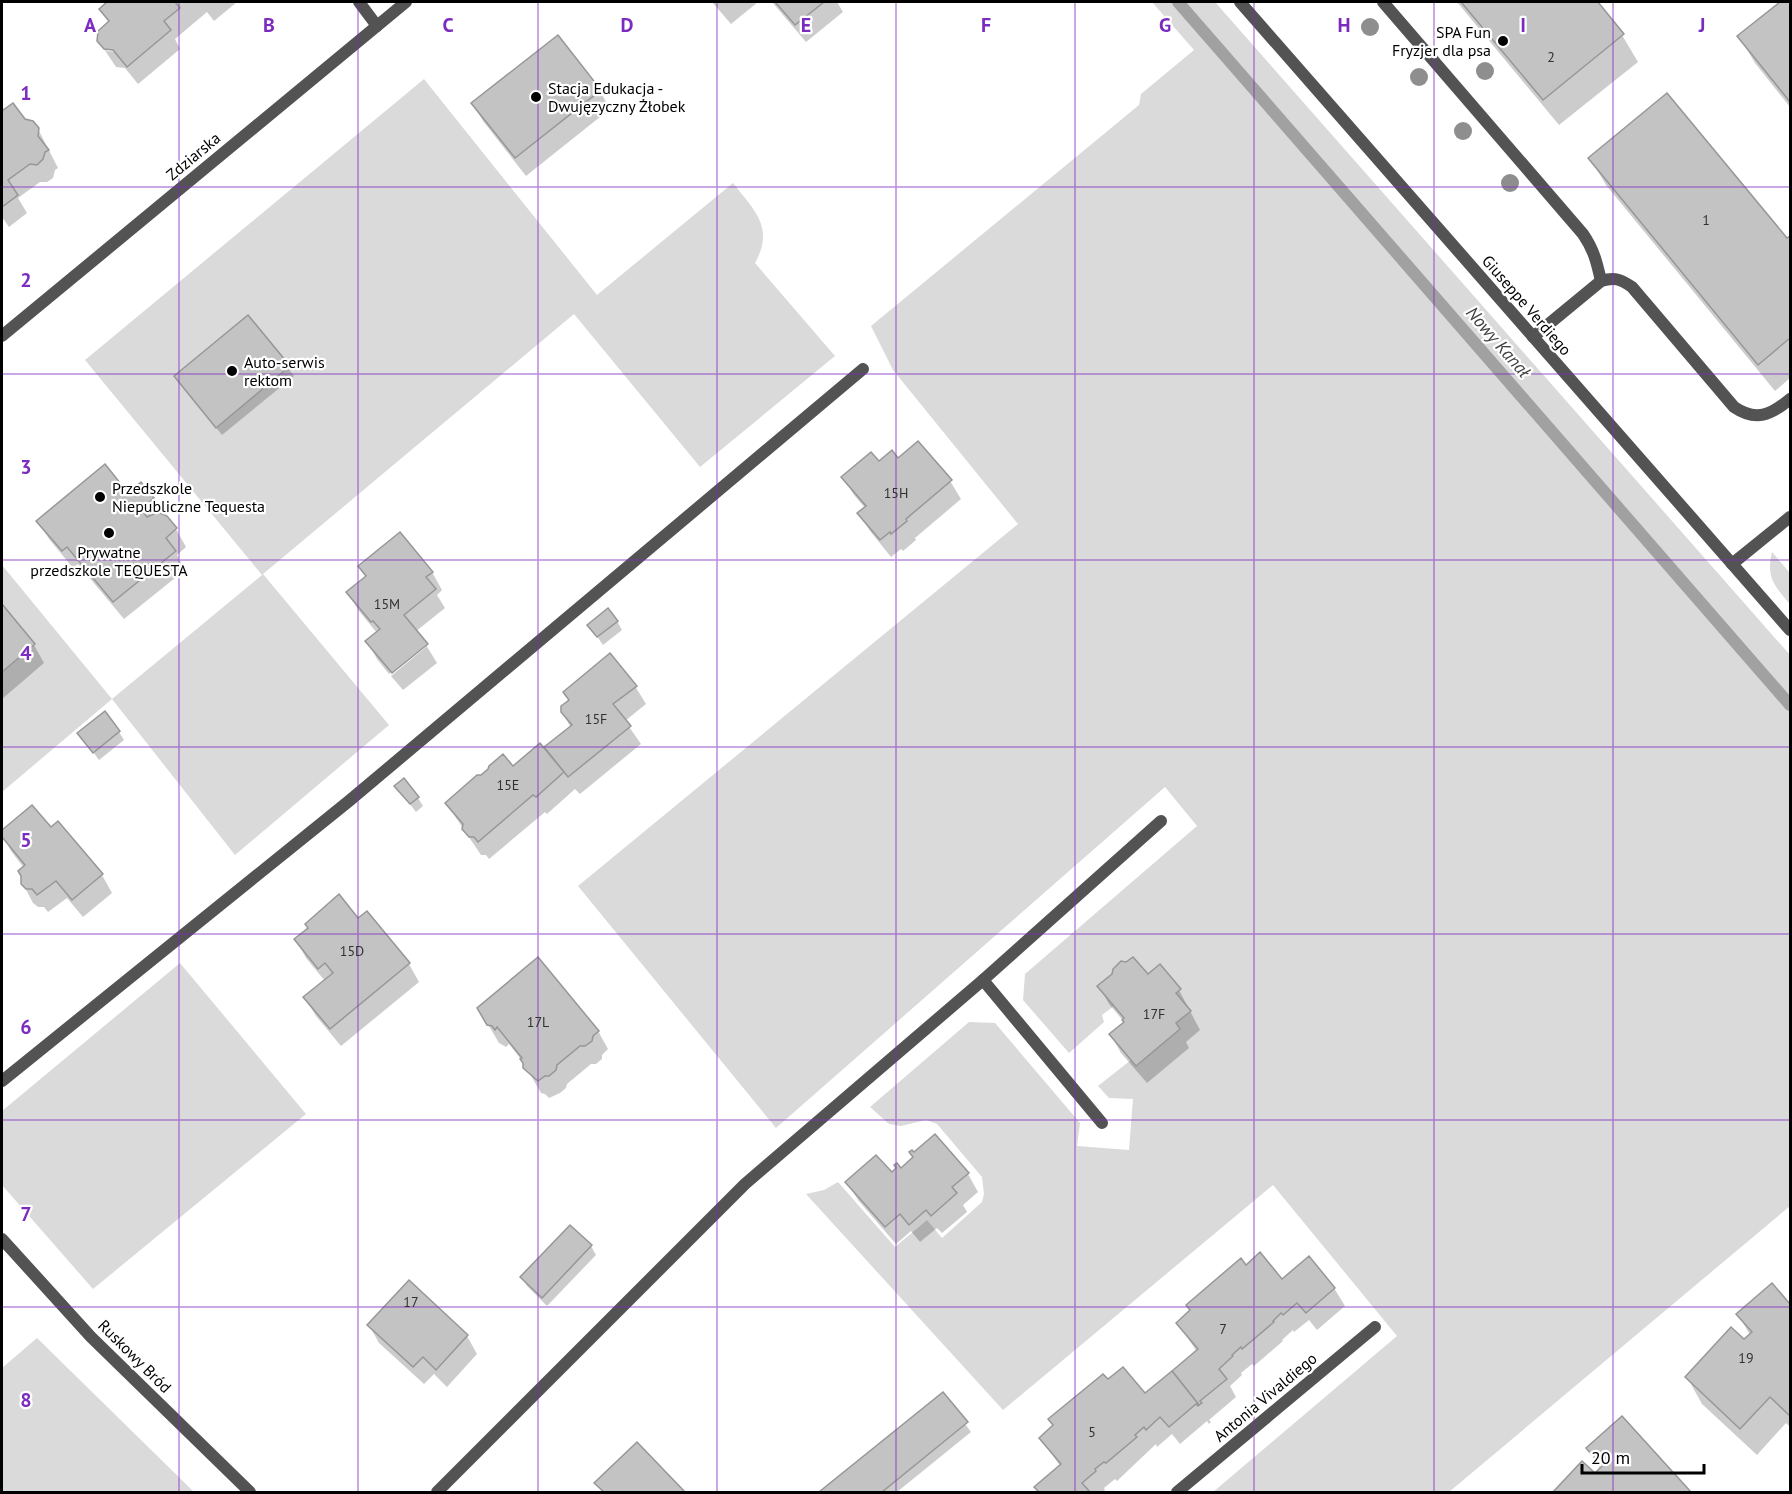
<svg xmlns="http://www.w3.org/2000/svg" width="1792" height="1494" font-family="'PT Sans',sans-serif">
<style>
.green{fill:#dadada}
.shadow{fill:#0003;fill-rule:evenodd}
.lines{fill:none;stroke-linecap:round;stroke-linejoin:round}
.stream{stroke:#a1a1a1;stroke-width:12}
.building{fill:#c3c3c3;stroke:#979797;stroke-width:1.5}
.service{stroke:#535353;stroke-width:12}
.minor{stroke:#535353;stroke-width:12}
.tertiary{stroke:#535353;stroke-width:12}
.tree{fill:#8e8e8e}
.grid{fill:none;stroke:#7b2cbf;stroke-width:1.5;stroke-opacity:0.55}
.poi-dot{fill:#000;stroke:#fff;stroke-width:2}
.labels{text-anchor:middle;stroke-width:4.5;stroke-linejoin:round;paint-order:stroke}
.number-label{font-size:14px;fill:#313131}
.poi-label{font-size:16px;fill:#000;stroke:#fff;text-anchor:start}
.street-label{font-size:16px;fill:#000;stroke:#fff}
.water-label{font-size:18px;font-style:italic;fill:#424242;stroke:#fff}
.grid-label{font-size:20px;text-anchor:middle;font-weight:bold;fill:#7b2cbf;stroke:#fff;stroke-width:4.5;stroke-linejoin:round;paint-order:stroke}
</style>
<rect width="100%" height="100%" fill="#fff"/>
<g class="green">
<polygon points="1152,2 1215,2 1790,655 1790,1206 1449,1492 1213,1492 1397,1336 1273,1185 1003,1410 806,1194 824,1190 838,1182 895,1247 927,1220 942,1238 982,1202 984,1194 982,1177 937,1124 926,1120 901,1126 889,1124 870,1107 969,1022 995,1023 1080,1123 1077,1146 1129,1150 1133,1099 1109,1098 1098,1086 1131,1060 1136,1066 1180,1030 1176,1023 1191,1011 1176,993 1180,989 1160,964 1148,974 1133,957 1126,962 1121,962 1113,969 1112,974 1097,986 1114,1006 1102,1015 1104,1022 1069,1053 1023,1000 1025,974 1197,826 1165,787 776,1128 578,886 1018,524 893,370 871,326 1139,105 1141,94 1194,50"/>
<path d="M424 79 597 295 733 183C754 210 775 227 755 263L835 356 700 467 574 314 263 574 389 725 235 855 112 699 2 792V565L112 699 262 575 85 360Z"/>
<path d="M1772 552 1790 573V604C1774 586 1766 577 1772 552Z"/>
<polygon points="180,963 306,1114 93,1289 2,1185 2,1111"/>
<polygon points="37,1338 194,1492 2,1492 2,1368"/>
</g>
<g class="shadow">
<path d="M110 2H237L214 21 207 12 175 39 180 49 138 84 125 68 116 67 98 40 109 23 101 9ZM109 48 120 52 106 51Z"/>
<polygon points="712,2 758,2 731,24"/>
<polygon points="772,2 837,2 843,12 806,42"/>
<polygon points="1457,2 1596,2 1622,35 1638,62 1559,125"/>
<polygon points="1782,2 1790,2 1790,107 1755,63 1739,36"/>
<polygon points="600,91 610,109 526,176 483,121 473,104"/>
<polygon points="13,105 25,120 38,129 58,168 55,170 53,178 47,182 40,182 18,198 27,213 9,227 2,217 2,113"/>
<polygon points="1590,158 1787,241 1790,238 1790,378 1775,391 1606,185"/>
<polygon points="248,317 294,376 222,435 176,377"/>
<polygon points="898,460 950,481 961,499 915,538 916,540 903,551 901,549 891,557 870,531 859,513 865,508 854,495 843,477 879,463"/>
<polygon points="141,484 153,499 163,516 176,529 186,547 177,555 185,570 124,619 78,564 73,568 49,539 38,521 127,495"/>
<polygon points="360,567 432,572 442,590 437,595 445,608 415,632 425,644 389,674 377,659 367,641 377,633 359,611 348,593 366,577"/>
<polygon points="2,606 34,645 44,663 2,699"/>
<polygon points="617,621 622,630 603,645 589,625"/>
<polygon points="426,645 437,663 403,690 391,676 426,647"/>
<polygon points="635,686 646,704 625,721 641,744 580,794 575,789 547,814 545,812 489,859 486,855 481,855 446,803 544,750 571,728 562,712"/>
<polygon points="119,732 124,740 99,760 79,733"/>
<polygon points="396,786 418,798 423,806 416,812"/>
<polygon points="32,807 51,829 58,823 102,875 112,893 83,917 67,898 48,912 44,907 38,907 33,903 23,884 24,868 11,851 2,832"/>
<polygon points="358,920 409,964 419,982 341,1046 316,1016 305,998 325,981 306,958 296,940"/>
<polygon points="1147,976 1179,990 1200,1030 1186,1042 1189,1048 1147,1083 1121,1053 1111,1035 1125,1023 1109,1004 1099,986"/>
<polygon points="479,1009 598,1031 608,1049 602,1055 602,1059 596,1064 591,1064 567,1084 566,1088 560,1093 549,1098 545,1094 541,1093 523,1062 509,1044 506,1047 499,1043"/>
<polygon points="901,1170 968,1174 978,1192 963,1205 967,1212 942,1233 937,1228 920,1242 911,1231 896,1244 858,1200 847,1182 891,1174"/>
<polygon points="591,1246 596,1255 547,1306 527,1286 522,1278"/>
<polygon points="1245,1267 1282,1281 1334,1288 1345,1306 1317,1330 1309,1320 1294,1332 1293,1330 1282,1340 1283,1341 1254,1366 1252,1364 1241,1373 1242,1375 1230,1386 1236,1397 1209,1420 1211,1422 1209,1424 1207,1421 1180,1444 1172,1434 1157,1447 1156,1444 1117,1481 1115,1479 1104,1488 1105,1490 1103,1492 1039,1492 1036,1487 1060,1466 1041,1438 1108,1381 1145,1395 1197,1352 1178,1323"/>
<polygon points="1771,1285 1790,1306 1790,1427 1786,1423 1757,1455 1702,1404 1687,1377 1744,1341 1750,1335 1738,1314"/>
<polygon points="369,1325 467,1336 477,1354 447,1387 434,1374 424,1384 379,1343"/>
<polygon points="943,1394 971,1432 897,1492 821,1492"/>
<polygon points="1622,1418 1689,1492 1555,1492 1582,1463 1595,1475 1601,1470 1588,1448"/>
<polygon points="637,1444 683,1492 602,1492 596,1483"/>
</g>
<g class="lines">
<polyline class="stream" points="1178,2 1790,705"/>
</g>
<g class="building">
<polygon points="107,2 175,2 180,8 164,21 171,30 127,67 113,50 104,49 97,41 98,31 109,21 99,9"/>
<polygon points="775,2 824,2 795,25"/>
<polygon points="1461,2 1598,2 1624,34 1543,100"/>
<polygon points="1780,2 1790,2 1790,102 1737,36"/>
<polygon points="558,35 601,90 515,158 471,103"/>
<polygon points="1667,93 1787,238 1790,236 1790,338 1758,365 1588,158"/>
<polygon points="13,103 25,119 33,121 39,128 38,136 49,150 45,152 43,159 37,165 30,164 8,180 18,195 2,207 2,111"/>
<polygon points="248,315 290,366 216,428 174,376"/>
<polygon points="918,441 952,480 906,519 907,521 891,534 890,532 880,540 857,513 866,506 841,477 871,452 879,461 892,450 898,458"/>
<polygon points="105,464 128,493 141,482 154,498 141,509 147,517 158,512 167,516 177,528 166,538 176,551 113,602 67,547 62,551 36,521"/>
<polygon points="400,532 433,572 426,577 436,589 404,615 428,644 392,673 365,641 380,629 373,621 371,622 346,592 366,576 358,566"/>
<polygon points="2,604 35,644 2,672"/>
<polygon points="608,608 618,621 597,637 587,625"/>
<polygon points="610,653 637,686 613,704 631,726 568,777 544,747 572,725 561,712 561,706 569,700 563,692"/>
<polygon points="105,711 120,731 93,753 77,733"/>
<polygon points="540,743 564,772 536,797 533,795 478,842 474,837 469,837 462,829 463,824 445,803 477,775 481,775 488,769 489,766 503,754 513,766"/>
<polygon points="404,778 419,797 410,804 394,786"/>
<polygon points="32,805 51,827 58,821 103,874 72,900 56,881 37,895 32,889 26,889 21,884 21,876 18,871 25,865 2,837 2,830"/>
<polygon points="339,894 358,918 367,911 410,963 330,1029 303,997 333,973 325,963 318,969 294,939 308,928 305,924"/>
<polygon points="538,957 599,1031 593,1036 592,1041 585,1046 580,1046 557,1065 556,1070 549,1076 545,1076 538,1081 523,1068 523,1063 520,1059 522,1058 497,1027 495,1030 492,1026 487,1025 477,1008"/>
<polygon points="1133,957 1148,974 1160,964 1181,989 1176,993 1191,1011 1176,1023 1180,1029 1136,1066 1109,1034 1124,1022 1122,1020 1124,1018 1097,986 1112,974 1113,969 1121,961 1126,962"/>
<polygon points="935,1134 969,1173 952,1187 957,1193 931,1216 926,1210 909,1225 900,1214 885,1227 845,1182 876,1155 892,1172 896,1168 894,1165 897,1163 901,1168 913,1157 909,1152 912,1150 914,1152"/>
<polygon points="570,1225 592,1245 542,1298 520,1277"/>
<polygon points="1260,1252 1282,1279 1309,1256 1335,1288 1306,1313 1297,1303 1283,1315 1281,1313 1273,1321 1274,1322 1242,1349 1241,1347 1232,1355 1233,1356 1219,1369 1227,1379 1200,1401 1202,1403 1199,1405 1172,1371 1198,1349 1176,1323 1190,1310 1186,1305 1241,1258 1246,1265"/>
<polygon points="409,1280 468,1335 436,1370 423,1357 413,1367 367,1325"/>
<polygon points="1772,1283 1790,1304 1790,1416 1770,1397 1740,1429 1685,1377 1731,1327 1744,1339 1752,1332 1736,1314"/>
<polygon points="1123,1367 1145,1393 1172,1371 1199,1405 1198,1406 1196,1404 1169,1427 1160,1417 1146,1430 1144,1427 1135,1435 1137,1437 1106,1463 1104,1462 1095,1469 1096,1471 1082,1483 1090,1492 1039,1492 1034,1487 1061,1464 1039,1438 1053,1425 1048,1419 1103,1374 1108,1379"/>
<polygon points="943,1392 968,1422 882,1492 819,1492"/>
<polygon points="1622,1416 1691,1492 1553,1492 1582,1461 1595,1473 1602,1466 1586,1448"/>
<polygon points="637,1442 685,1492 604,1492 594,1483"/>
</g>
<g class="lines">
<g class="service">
<polyline points="359,2 377,26"/>
<path d="M1383 2 1583 234C1594 250 1597 263 1601 281"/>
<polyline points="983,980 1102,1123"/>
<polyline points="2,1081 349,801 863,369"/>
<polyline points="437,1492 745,1184 983,980 1161,821"/>
</g>
<g class="minor">
<polyline points="1240,2 1790,630"/>
<path d="M1533 337 1601 281C1615 277 1620 279 1632 287L1734 407C1756 422 1771 415 1790 399"/>
<polyline points="1732,564 1790,517"/>
<polyline points="1177,1492 1375,1327"/>
</g>
<g class="tertiary">
<polyline points="2,336 406,2"/>
<polyline points="2,1239 91,1337 250,1492"/>
</g>
</g>
<g class="tree">
<circle cx="1370" cy="27" r="9"/>
<circle cx="1485" cy="71" r="9"/>
<circle cx="1419" cy="77" r="9"/>
<circle cx="1463" cy="131" r="9"/>
<circle cx="1510" cy="183" r="9"/>
</g>
<path class="grid" d="M179 2V1492M358 2V1492M538 2V1492M717 2V1492M896 2V1492M1075 2V1492M1254 2V1492M1434 2V1492M1613 2V1492M2 187H1790M2 374H1790M2 560H1790M2 747H1790M2 934H1790M2 1120H1790M2 1307H1790"/>
<g class="poi-dot">
<circle cx="1503" cy="41" r="6"/>
<circle cx="536" cy="97" r="6"/>
<circle cx="232" cy="371" r="6"/>
<circle cx="100" cy="497" r="6"/>
<circle cx="109" cy="533" r="6"/>
</g>
<g class="labels">
<g class="number-label">
<text x="1551" y="62">2</text>
<text x="1706" y="225">1</text>
<text x="896" y="498">15H</text>
<text x="387" y="609">15M</text>
<text x="596" y="724">15F</text>
<text x="508" y="790">15E</text>
<text x="352" y="956">15D</text>
<text x="1154" y="1019">17F</text>
<text x="538" y="1027">17L</text>
<text x="411" y="1307">17</text>
<text x="1223" y="1334">7</text>
<text x="1746" y="1363">19</text>
<text x="1092" y="1437">5</text>
</g>
<g class="poi-label">
<text x="1491" y="38" text-anchor="end">SPA Fun<tspan x="1491" dy="18">Fryzjer dla psa</tspan></text>
<text x="548" y="94">Stacja Edukacja -<tspan x="548" dy="18">Dwujęzyczny Żłobek</tspan></text>
<text x="244" y="368">Auto-serwis<tspan x="244" dy="18">rektom</tspan></text>
<text x="112" y="494">Przedszkole<tspan x="112" dy="18">Niepubliczne Tequesta</tspan></text>
<text x="109" y="558" text-anchor="middle">Prywatne<tspan x="109" dy="18">przedszkole TEQUESTA</tspan></text>
</g>
<g class="street-label">
<text transform="translate(193 156) rotate(-40)" y="6">Zdziarska</text>
<text transform="translate(1527 305) rotate(49)" y="6">Giuseppe Verdiego</text>
<text transform="translate(135 1356) rotate(45)" y="6">Ruskowy Bród</text>
<text transform="translate(1265 1397) rotate(-40)" y="6">Antonia Vivaldiego</text>
</g>
<g class="water-label">
<text transform="translate(1498 342) rotate(49)" y="6">Nowy Kanał</text>
</g>
</g>
<g class="grid-label">
<text x="90" y="32">A</text>
<text x="269" y="32">B</text>
<text x="448" y="32">C</text>
<text x="627" y="32">D</text>
<text x="806" y="32">E</text>
<text x="986" y="32">F</text>
<text x="1165" y="32">G</text>
<text x="1344" y="32">H</text>
<text x="1523" y="32">I</text>
<text x="1702" y="32">J</text>
<text x="26" y="100">1</text>
<text x="26" y="287">2</text>
<text x="26" y="474">3</text>
<text x="26" y="660">4</text>
<text x="26" y="847">5</text>
<text x="26" y="1034">6</text>
<text x="26" y="1221">7</text>
<text x="26" y="1407">8</text>
</g>
<rect width="1792" height="1494" fill="none" stroke="#000000" stroke-width="6"/>
<path d="M1582 1464v9h122v-9" fill="none" stroke="#000000" stroke-width="3"/>
<text x="1591" y="1464" font-size="18" fill="#000000" stroke="#ffffff" stroke-width="4.5" paint-order="stroke">20 m</text>
</svg>
